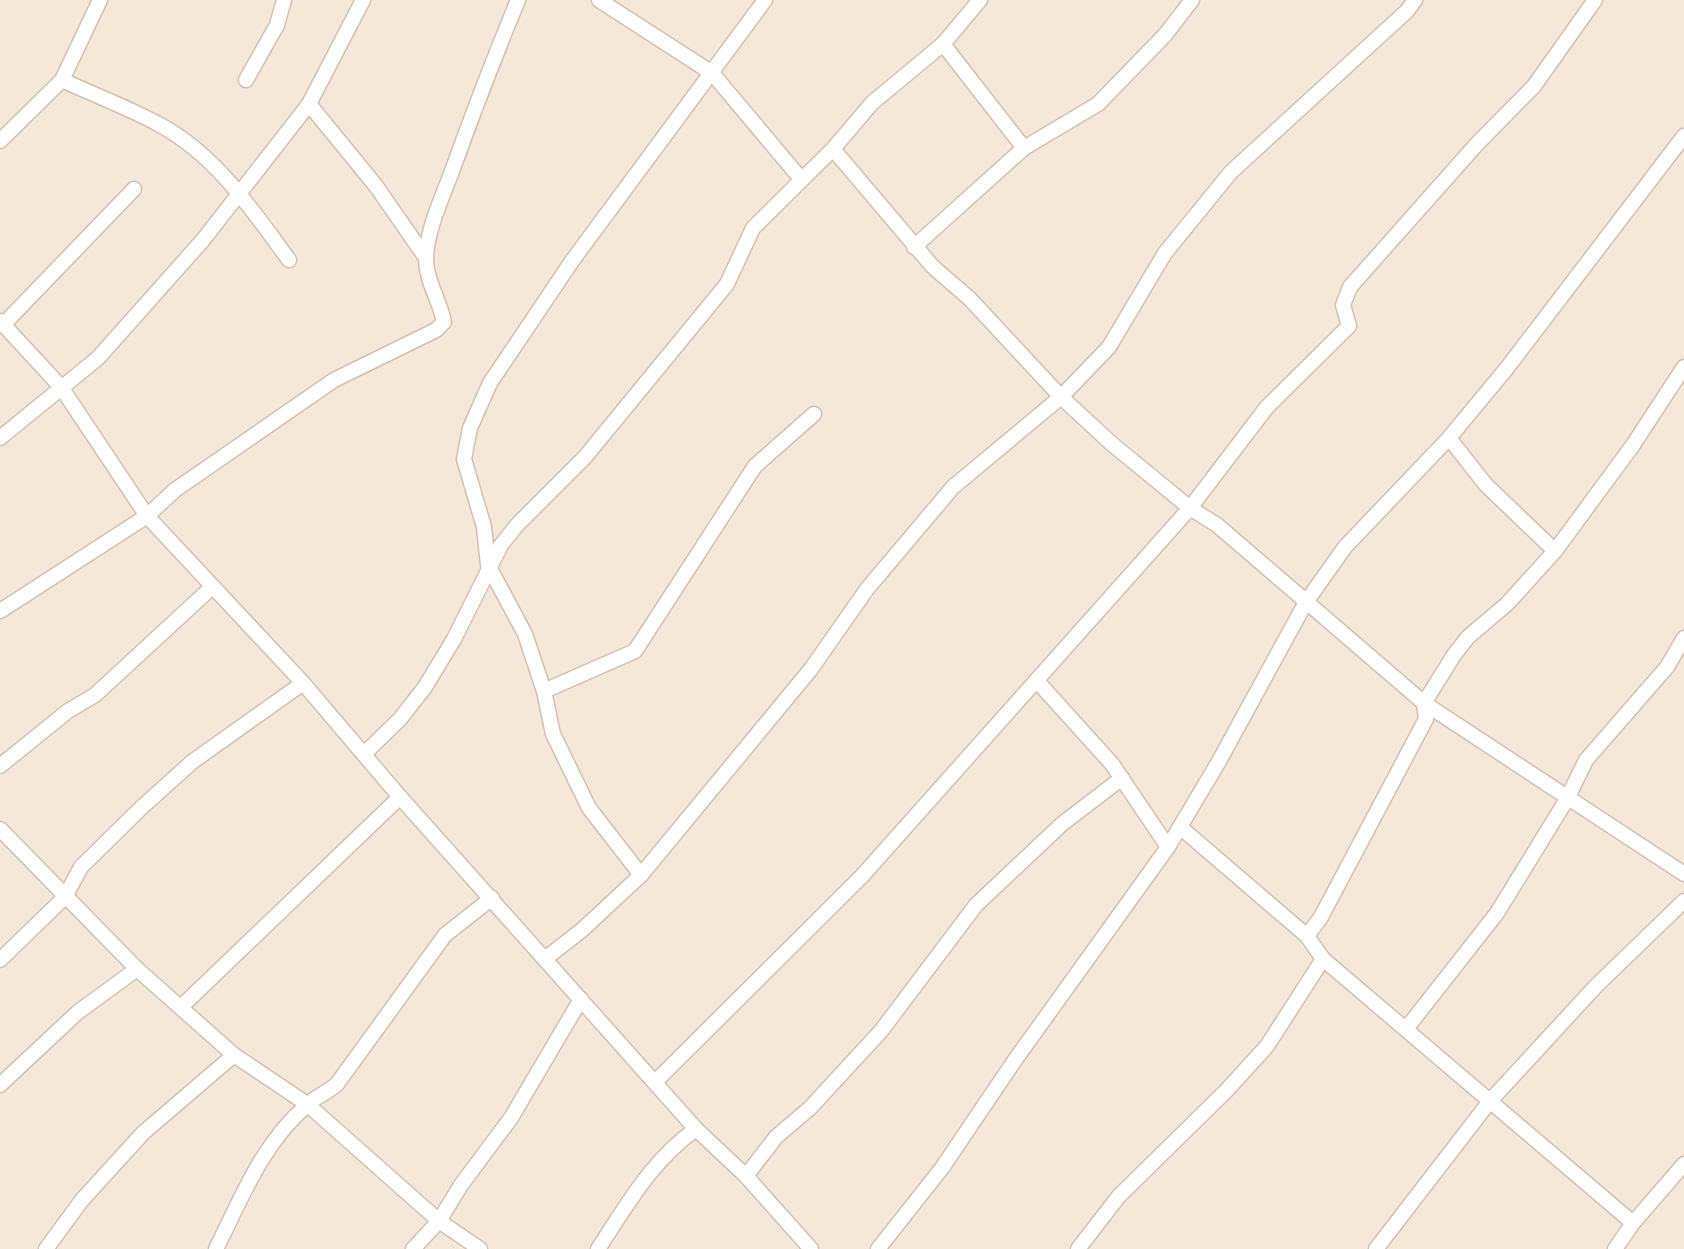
<svg xmlns="http://www.w3.org/2000/svg" width="1684" height="1249" font-family="Figtree,sans-serif">
<style>
.residential{fill:#f5e8da}
.lines{fill:none;stroke-linecap:round;stroke-linejoin:round}
.minor-casing{stroke:#d1beb0;stroke-width:17}
.minor{stroke:#fff;stroke-width:14}
</style>
<rect width="100%" height="100%" fill="#fdf6ec"/>
<rect class="residential" x="0" y="0" width="1684" height="1249"/>
<g class="lines">
<defs>
<g id="minor">
<polyline points="599,0 712,73 801,179"/>
<polyline points="943,44 1024,148"/>
<path d="M62 80C94 95 129 108 160 125 216 155 253 211 289 260"/>
<polyline points="246,80 277,25 284,0"/>
<polyline points="309,104 376,186 426,258"/>
<polyline points="0,141 62,80 100,0"/>
<polyline points="833,149 933,267 970,299 1061,397 1112,444 1190,508 1217,525 1424,703 1684,874"/>
<polyline points="914,247 1024,148 1098,104 1165,35 1192,0"/>
<polyline points="0,321 61,387 147,516 303,683 400,797 696,1129 746,1176 811,1249"/>
<polyline points="3,325 134,189"/>
<polyline points="0,438 98,358 203,240 309,104 363,0"/>
<polyline points="1449,438 1486,485 1555,551"/>
<path d="M0 611 147 516 175 490 334 380 436 330 444 322C440 300 425 280 426 256 428 228 441 200 451 174 472 115 494 58 518 0"/>
<polyline points="1037,681 1112,764 1168,847"/>
<polyline points="544,691 635,651 755,466 814,414"/>
<polyline points="365,753 400,719 425,687 454,639 501,545 517,525 585,457 727,284 753,228 833,149 872,103 943,44 980,0"/>
<polyline points="0,766 68,711 95,695 211,588"/>
<polyline points="1180,827 1307,936 1323,959 1633,1223"/>
<polyline points="0,829 137,969 234,1055 307,1104 439,1221 480,1249"/>
<polyline points="641,875 589,808 553,734 544,691 525,634 488,565 484,527 464,459 470,428 490,383 572,261 765,0"/>
<polyline points="1307,936 1321,917 1426,719 1424,703 1454,655 1468,637 1507,604 1555,551 1633,445 1684,367"/>
<polyline points="546,958 582,930 641,875 811,669 867,589 953,487 1061,397 1109,347 1165,253 1231,172 1407,11 1415,0"/>
<polyline points="0,960 65,897 81,867 141,808 192,762 303,683"/>
<polyline points="182,1006 400,797"/>
<polyline points="1406,1029 1497,913 1567,799 1586,760 1667,667 1684,638"/>
<polyline points="655,1082 862,876 1190,508 1267,407 1349,326 1343,305 1350,287 1476,145 1534,86 1595,0"/>
<polyline points="0,1085 78,1012 137,969"/>
<polyline points="746,1176 776,1137 810,1108 881,1031 976,905 1062,824 1122,778"/>
<polyline points="46,1249 82,1200 143,1133 234,1055"/>
<path d="M216 1249C241 1199 262 1144 306 1106 315 1097 327 1093 337 1084L445 935 492 898"/>
<polyline points="413,1249 439,1221 461,1185 511,1118 581,999"/>
<path d="M598 1249C627 1205 652 1160 696 1129"/>
<polyline points="878,1249 942,1168 1015,1060 1168,847 1218,763 1306,602 1345,547 1449,438 1507,368 1684,136"/>
<polyline points="1078,1249 1119,1196 1226,1091 1267,1046 1323,959"/>
<polyline points="1376,1249 1490,1101 1596,986 1684,901"/>
<polyline points="1615,1249 1633,1223 1684,1164"/>
</g>
</defs>
<use href="#minor" class="minor-casing"/>
<use href="#minor" class="minor"/>
</g>
</svg>
